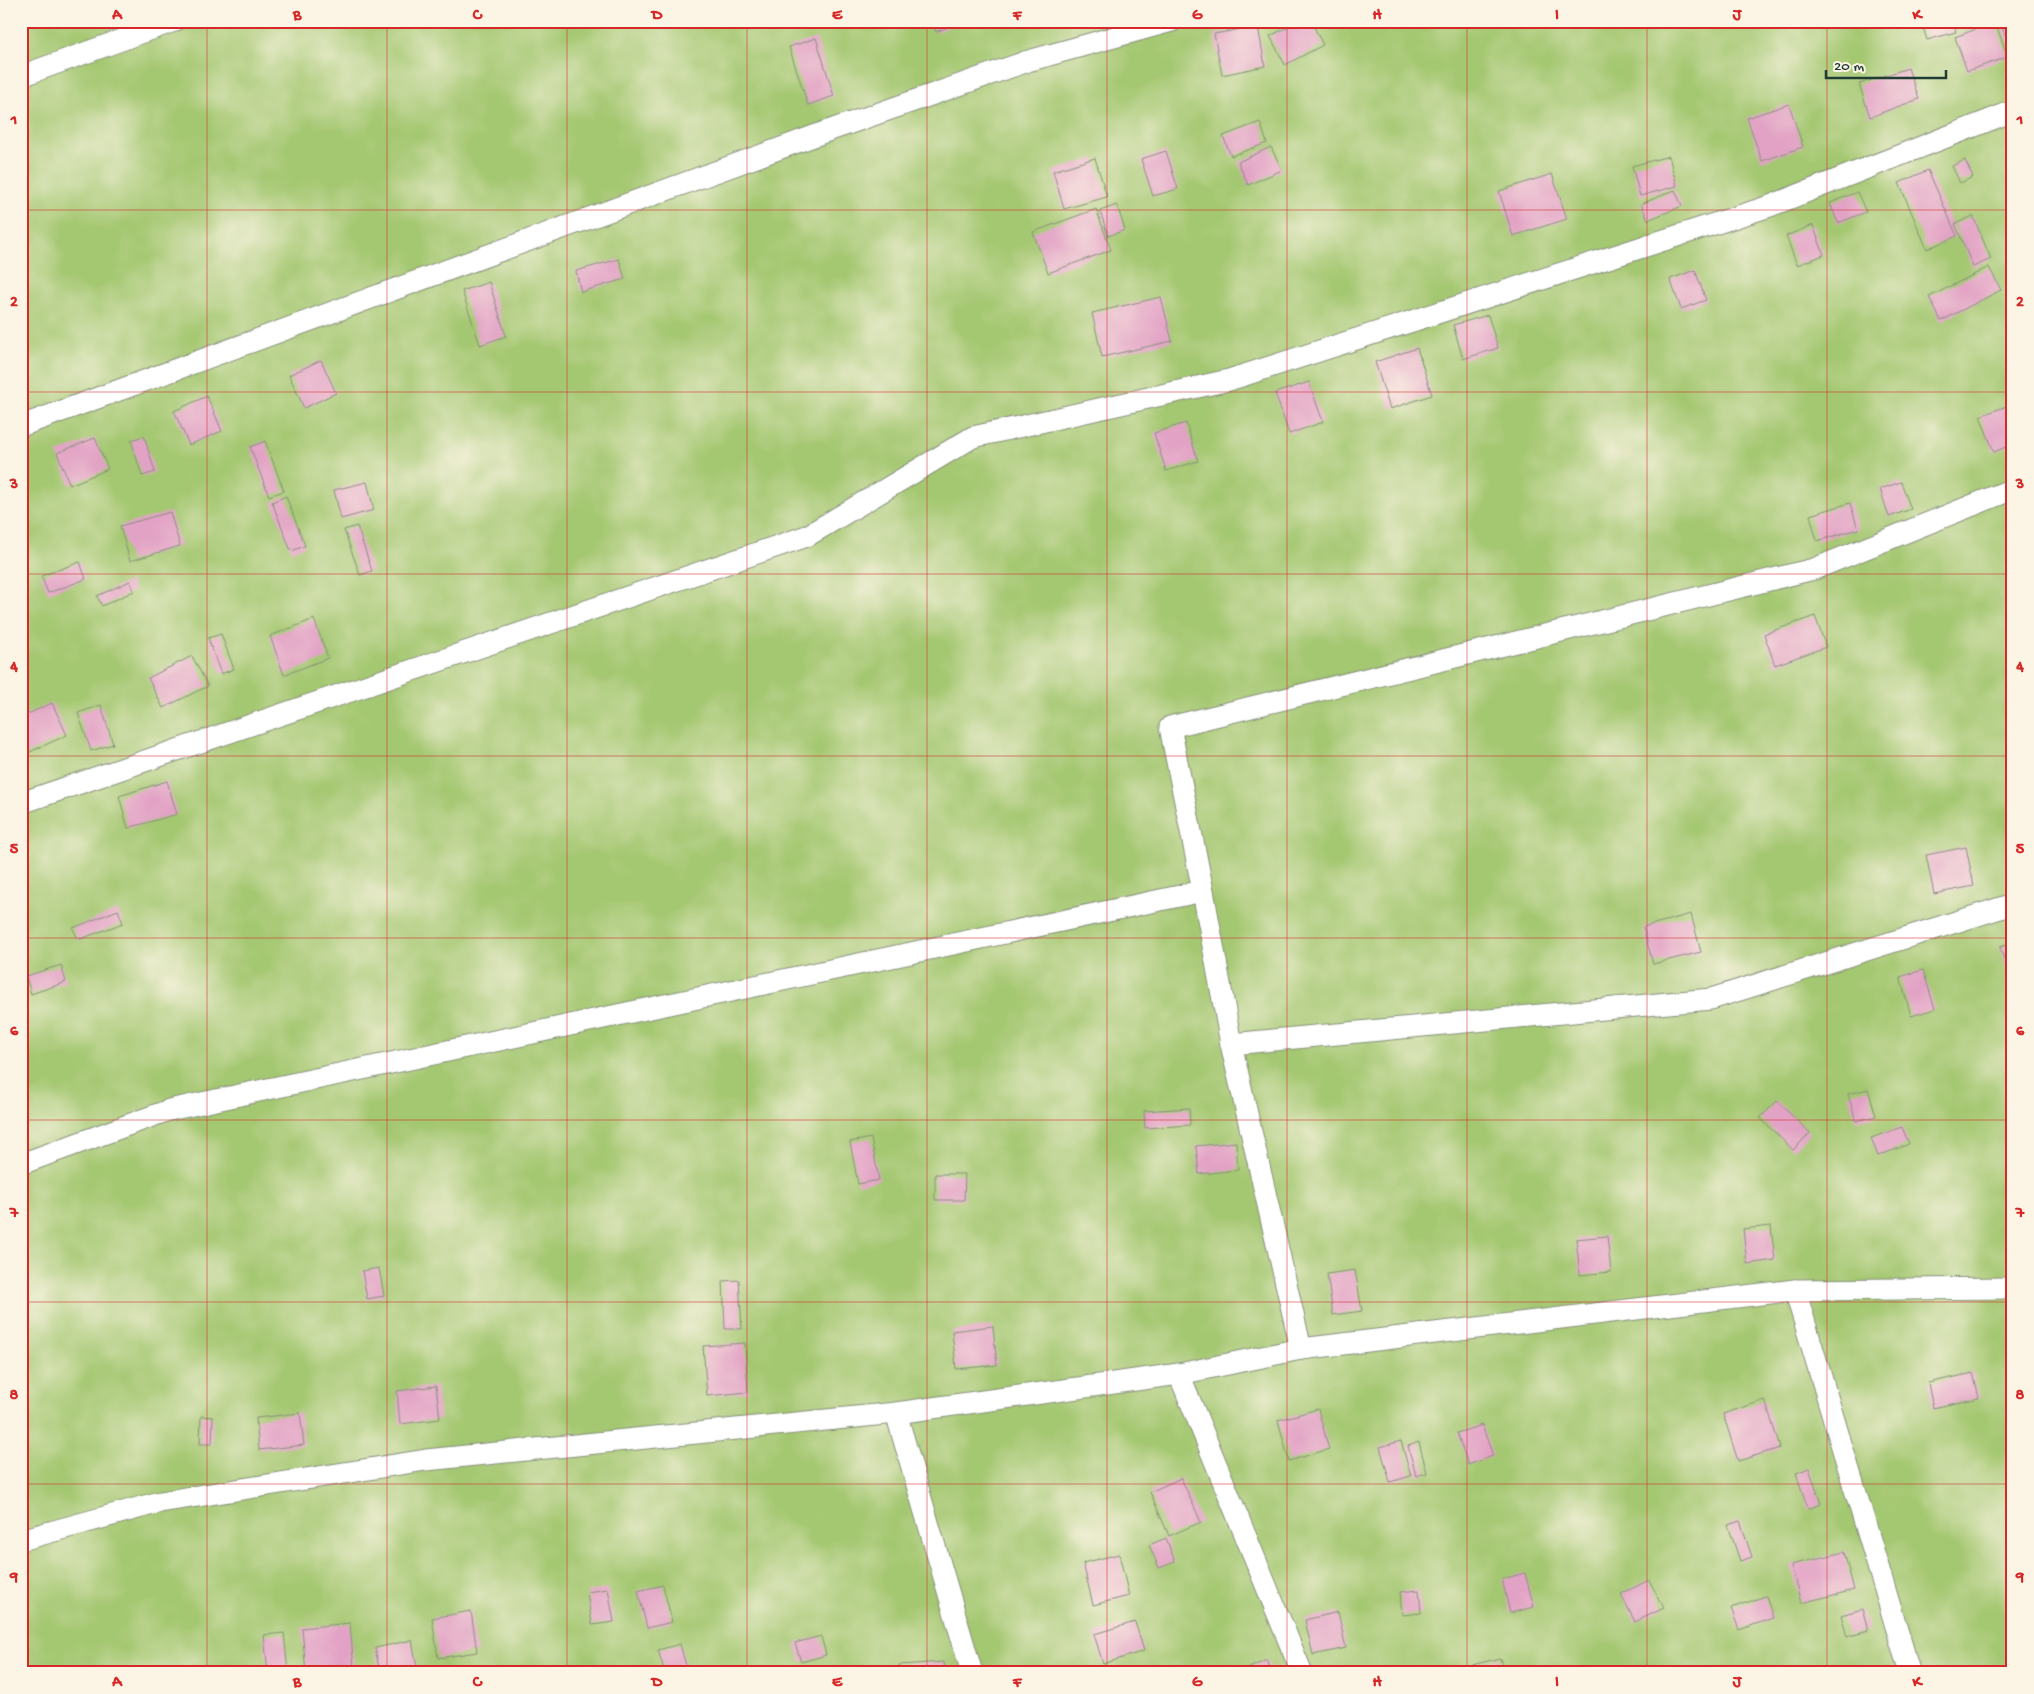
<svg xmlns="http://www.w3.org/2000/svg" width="2034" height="1694" font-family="'Gochi Hand',sans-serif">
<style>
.green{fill:#a4c771;stroke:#628252}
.building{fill:#e2a2c5}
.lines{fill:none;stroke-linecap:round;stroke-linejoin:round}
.service-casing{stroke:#86907c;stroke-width:23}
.service{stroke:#fff;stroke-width:21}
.grid{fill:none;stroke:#d62828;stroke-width:1;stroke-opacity:0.55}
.neatline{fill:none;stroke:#d62828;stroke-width:2}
.grid-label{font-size:16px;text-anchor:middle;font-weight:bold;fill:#d62828}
</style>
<rect width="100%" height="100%" fill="#fcf5e5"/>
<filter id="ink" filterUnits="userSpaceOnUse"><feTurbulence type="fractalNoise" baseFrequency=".02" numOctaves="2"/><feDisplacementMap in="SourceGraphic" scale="10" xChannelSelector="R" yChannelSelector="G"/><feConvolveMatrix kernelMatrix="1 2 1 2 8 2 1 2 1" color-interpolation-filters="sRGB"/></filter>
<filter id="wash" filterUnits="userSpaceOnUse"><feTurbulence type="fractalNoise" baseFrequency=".0096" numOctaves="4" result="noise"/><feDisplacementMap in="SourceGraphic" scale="20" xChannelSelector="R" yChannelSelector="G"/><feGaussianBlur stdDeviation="1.12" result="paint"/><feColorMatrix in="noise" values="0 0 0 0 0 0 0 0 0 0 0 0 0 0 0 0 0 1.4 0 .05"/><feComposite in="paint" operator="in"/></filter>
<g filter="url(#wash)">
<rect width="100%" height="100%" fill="#ece3c3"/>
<rect class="green" x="21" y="21" width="1992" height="1652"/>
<g id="blocks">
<g class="building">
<polygon points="932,21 962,21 936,32"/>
<polygon points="1300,21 1311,21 1323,45 1285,65 1270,36"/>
<polygon points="1921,21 1953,21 1956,32 1927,40"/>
<polygon points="1999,21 2013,21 2013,51"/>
<polygon points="1995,22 2008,57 1967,71 1955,37"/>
<polygon points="1258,26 1265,66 1222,75 1214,34"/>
<polygon points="816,38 834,96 808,105 789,47"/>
<polygon points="1908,68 1919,99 1870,117 1859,84"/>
<polygon points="1789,104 1803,147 1762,161 1747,118"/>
<polygon points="1260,122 1267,143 1231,156 1223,136"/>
<polygon points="1271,147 1282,170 1248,185 1238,162"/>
<polygon points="1166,151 1178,189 1153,196 1141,159"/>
<polygon points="1669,156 1677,186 1640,196 1632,166"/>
<polygon points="1095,158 1107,197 1064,209 1053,171"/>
<polygon points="1965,160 1973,177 1960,183 1952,166"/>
<polygon points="1928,170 1957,236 1927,249 1899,183"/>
<polygon points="1552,174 1567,219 1513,236 1499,191"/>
<polygon points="1675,190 1682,206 1648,220 1641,204"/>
<polygon points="1857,192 1866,212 1838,223 1830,203"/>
<polygon points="1117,205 1125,230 1108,236 1100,211"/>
<polygon points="1096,209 1111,250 1048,273 1033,232"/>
<polygon points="1973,216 1991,259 1973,267 1955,224"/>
<polygon points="1813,225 1824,255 1797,265 1786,236"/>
<polygon points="619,259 625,279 581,292 576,271"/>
<polygon points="1989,267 2001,290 1941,321 1929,297"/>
<polygon points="1695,270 1706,300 1681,309 1670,279"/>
<polygon points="489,282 506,336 480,345 462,291"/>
<polygon points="1161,297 1172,341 1102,357 1092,313"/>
<polygon points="1488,315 1498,348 1463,359 1453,325"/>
<polygon points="1417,348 1432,395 1390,409 1375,362"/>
<polygon points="321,360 336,393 304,408 289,375"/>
<polygon points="1309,382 1323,422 1289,434 1275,393"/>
<polygon points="207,396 222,431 189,445 174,411"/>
<polygon points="2012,404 2013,444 1994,452 1980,416"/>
<polygon points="1186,423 1198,461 1166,471 1154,433"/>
<polygon points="144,436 155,472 142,476 131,440"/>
<polygon points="95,438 108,469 70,485 57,453"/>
<polygon points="265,441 284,491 269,496 250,447"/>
<polygon points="367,482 374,510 341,519 334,490"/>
<polygon points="1901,482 1911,509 1889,517 1880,489"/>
<polygon points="286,496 305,546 291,551 272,502"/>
<polygon points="1850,503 1858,529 1817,541 1810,515"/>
<polygon points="170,512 180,546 130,561 120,526"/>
<polygon points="357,526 372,571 360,575 344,530"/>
<polygon points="80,562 86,579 48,593 41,576"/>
<polygon points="130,581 134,591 102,606 97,596"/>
<polygon points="1815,616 1826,647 1775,665 1764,634"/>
<polygon points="314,619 328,658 284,675 270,636"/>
<polygon points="221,634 234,669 221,674 208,638"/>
<polygon points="192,656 208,686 163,708 148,678"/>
<polygon points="52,703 67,735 21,756 21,717"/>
<polygon points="101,705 113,744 91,751 78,713"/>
<polygon points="167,781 177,814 128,828 119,796"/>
<polygon points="1966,847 1974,886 1934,894 1926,855"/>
<polygon points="118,910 123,923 78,940 73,928"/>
<polygon points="1691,914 1701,952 1653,964 1643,927"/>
<polygon points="2013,943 2013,981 2011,981 2000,947"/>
<polygon points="61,965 66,982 31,994 26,976"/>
<polygon points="1923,970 1935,1009 1911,1016 1900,977"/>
<polygon points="1868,1089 1876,1116 1856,1121 1848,1094"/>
<polygon points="1777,1101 1810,1133 1793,1150 1760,1118"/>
<polygon points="1189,1108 1190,1125 1145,1128 1144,1111"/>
<polygon points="1902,1127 1909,1144 1878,1156 1871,1138"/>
<polygon points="871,1138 879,1180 858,1184 850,1142"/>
<polygon points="1236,1142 1238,1170 1199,1174 1196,1146"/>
<polygon points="935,1174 965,1174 964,1200 935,1200"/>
<polygon points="1771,1226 1775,1260 1747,1264 1743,1229"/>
<polygon points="1607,1236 1611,1272 1580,1275 1576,1239"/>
<polygon points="379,1268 384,1296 367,1299 362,1271"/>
<polygon points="1355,1270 1362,1311 1333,1315 1327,1274"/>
<polygon points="739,1280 742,1329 725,1329 723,1281"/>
<polygon points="993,1326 997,1365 956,1369 952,1331"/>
<polygon points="745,1343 748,1392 707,1396 703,1346"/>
<polygon points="1973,1373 1979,1398 1933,1408 1928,1383"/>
<polygon points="436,1386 440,1419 400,1424 397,1391"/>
<polygon points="1765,1400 1780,1448 1738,1461 1723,1414"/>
<polygon points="1318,1409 1329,1449 1289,1461 1278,1420"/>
<polygon points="300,1413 304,1445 259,1450 256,1418"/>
<polygon points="201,1416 213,1417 212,1444 200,1444"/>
<polygon points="1482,1425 1493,1456 1468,1465 1457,1433"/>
<polygon points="1401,1441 1411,1476 1390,1482 1380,1447"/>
<polygon points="1419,1442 1427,1473 1416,1476 1408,1446"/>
<polygon points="1809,1468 1821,1504 1808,1509 1796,1473"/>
<polygon points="1181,1478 1201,1522 1169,1536 1150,1492"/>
<polygon points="1740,1521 1752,1557 1740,1561 1728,1525"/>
<polygon points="1166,1538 1175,1562 1159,1568 1149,1545"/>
<polygon points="1844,1552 1854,1590 1801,1603 1791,1565"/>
<polygon points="1119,1554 1129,1596 1093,1605 1083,1563"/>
<polygon points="1525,1573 1534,1607 1510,1613 1502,1579"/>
<polygon points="1649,1580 1664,1608 1635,1622 1621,1594"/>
<polygon points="663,1585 672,1622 647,1628 638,1591"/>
<polygon points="608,1589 614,1622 592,1625 587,1592"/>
<polygon points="1419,1590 1421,1613 1402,1615 1400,1592"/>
<polygon points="1766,1596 1773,1618 1739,1630 1731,1608"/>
<polygon points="1862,1609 1868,1631 1847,1637 1841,1615"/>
<polygon points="471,1611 477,1652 438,1658 432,1618"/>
<polygon points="1338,1612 1346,1648 1313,1655 1305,1620"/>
<polygon points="1135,1622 1144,1651 1103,1664 1094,1634"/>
<polygon points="350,1623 354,1669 306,1673 302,1628"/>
<polygon points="284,1633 288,1673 268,1673 264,1635"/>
<polygon points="821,1636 826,1655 801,1662 795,1643"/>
<polygon points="412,1640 418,1673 380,1673 375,1648"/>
<polygon points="680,1644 688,1673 665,1673 658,1650"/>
<polygon points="1500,1658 1504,1673 1469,1673 1468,1666"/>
<polygon points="1267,1660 1272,1673 1238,1673"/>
<polygon points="944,1662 945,1673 899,1673 899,1665"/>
</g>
</g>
</g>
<g filter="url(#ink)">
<use href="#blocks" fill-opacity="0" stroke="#86907c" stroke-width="1"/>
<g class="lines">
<defs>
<g id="service">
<polyline points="21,76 174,21"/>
<polyline points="21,426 822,133 1028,61 1172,21"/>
<polyline points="21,803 807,536 973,437 1229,380 1770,206 2013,111"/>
<polyline points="1203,891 1170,727 1814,569 2013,489"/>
<polyline points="1231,1044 1711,999 2013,904"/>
<polyline points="21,1164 169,1110 1203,891 1231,1044 1301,1349"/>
<polyline points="1795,1290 1910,1673"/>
<polyline points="1179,1374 1302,1673"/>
<polyline points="896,1413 972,1673"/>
<polyline points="21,1540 160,1502 426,1460 896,1413 1179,1374 1301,1349 1795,1290 2013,1288"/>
</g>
</defs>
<use href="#service" class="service-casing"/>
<use href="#service" class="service"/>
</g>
</g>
<path class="grid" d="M207 21V1673M387 21V1673M567 21V1673M747 21V1673M927 21V1673M1107 21V1673M1287 21V1673M1467 21V1673M1647 21V1673M1827 21V1673M21 210H2013M21 392H2013M21 574H2013M21 756H2013M21 938H2013M21 1120H2013M21 1302H2013M21 1484H2013"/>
<rect width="2034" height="1694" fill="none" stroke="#fcf5e5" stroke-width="55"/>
<path d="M1826 70v8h120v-8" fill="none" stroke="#1f3d34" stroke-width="2.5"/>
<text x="1834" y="70" font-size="15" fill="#1f3d34" stroke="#fcf5e5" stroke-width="4" paint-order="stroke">20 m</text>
<rect x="28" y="28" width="1978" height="1638" class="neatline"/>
<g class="grid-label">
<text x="117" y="19">A</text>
<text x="297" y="19">B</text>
<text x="477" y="19">C</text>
<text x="657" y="19">D</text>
<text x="837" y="19">E</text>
<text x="1017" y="19">F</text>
<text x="1197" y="19">G</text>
<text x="1377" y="19">H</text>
<text x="1557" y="19">I</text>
<text x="1737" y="19">J</text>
<text x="1917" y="19">K</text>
<text x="14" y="124">1</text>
<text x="2020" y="124">1</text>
<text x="14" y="306">2</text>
<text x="2020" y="306">2</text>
<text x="14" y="488">3</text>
<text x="2020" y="488">3</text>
<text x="14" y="671">4</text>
<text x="2020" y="671">4</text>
<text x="14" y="853">5</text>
<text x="2020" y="853">5</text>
<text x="14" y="1035">6</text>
<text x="2020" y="1035">6</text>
<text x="14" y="1217">7</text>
<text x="2020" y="1217">7</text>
<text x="14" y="1399">8</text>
<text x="2020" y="1399">8</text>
<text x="14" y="1581">9</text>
<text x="2020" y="1581">9</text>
<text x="117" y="1686">A</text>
<text x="297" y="1686">B</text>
<text x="477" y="1686">C</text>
<text x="657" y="1686">D</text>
<text x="837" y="1686">E</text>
<text x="1017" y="1686">F</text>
<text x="1197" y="1686">G</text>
<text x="1377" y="1686">H</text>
<text x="1557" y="1686">I</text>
<text x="1737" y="1686">J</text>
<text x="1917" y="1686">K</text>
</g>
</svg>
